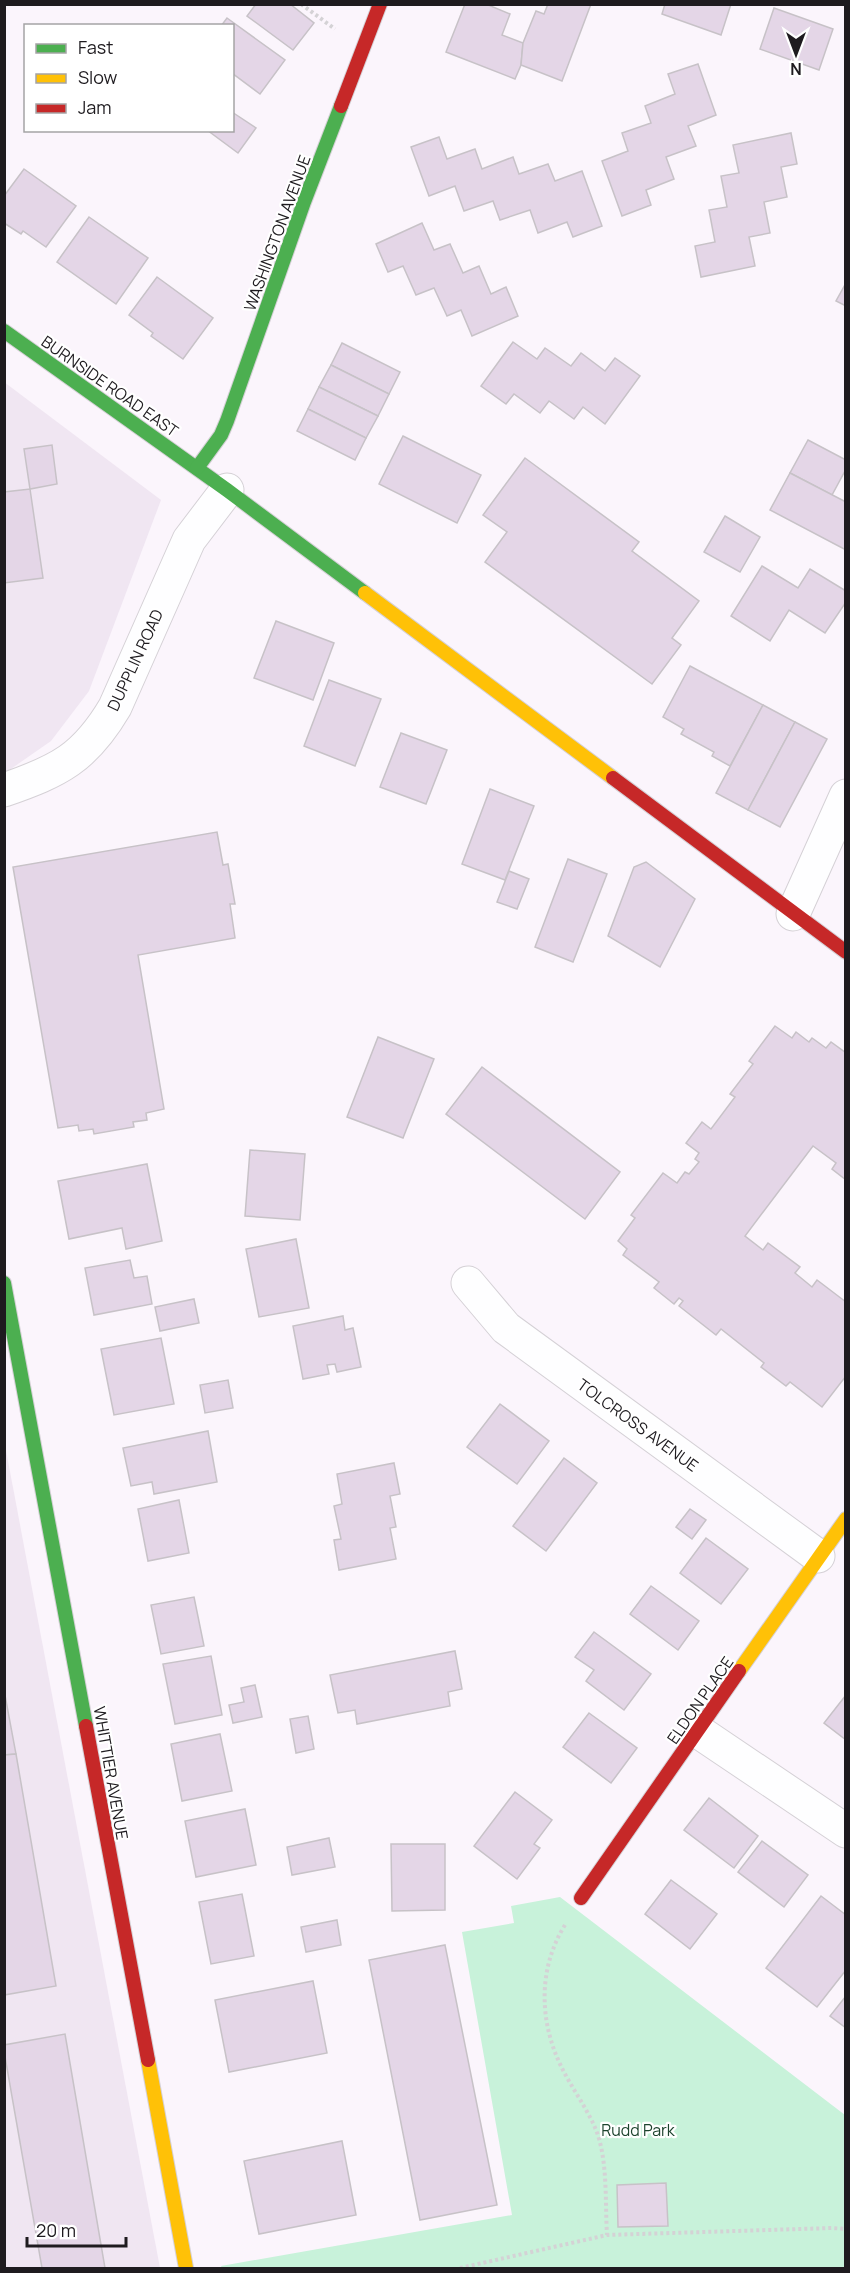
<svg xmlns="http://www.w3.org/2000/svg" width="850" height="2273" font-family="Manrope,sans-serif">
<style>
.built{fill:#f0e6f2}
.green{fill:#c8f2da}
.building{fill:#e4d6e7;stroke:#c7c2c7;stroke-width:1.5}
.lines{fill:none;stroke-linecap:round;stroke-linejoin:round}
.street-casing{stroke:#d5d1d6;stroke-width:35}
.fast-casing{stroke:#d5d1d6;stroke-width:16}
.slow-casing{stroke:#d5d1d6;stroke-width:16}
.jam-casing{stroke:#d5d1d6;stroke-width:16}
.path{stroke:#d4d2d5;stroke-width:4;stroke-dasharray:3 3;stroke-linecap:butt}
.street{stroke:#fefeff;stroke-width:33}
.fast{stroke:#4caf50;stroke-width:14}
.slow{stroke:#ffc107;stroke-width:14}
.jam{stroke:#c62828;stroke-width:14}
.labels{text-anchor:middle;stroke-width:4.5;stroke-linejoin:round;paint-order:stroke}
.street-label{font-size:16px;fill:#1e1b1f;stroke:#fff}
.park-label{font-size:16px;fill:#1d442e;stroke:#fff}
</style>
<rect width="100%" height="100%" fill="#fbf5fc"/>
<g class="built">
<polygon points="4,382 161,500 89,691 51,741 5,773"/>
<polygon points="5,1445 160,2268 5,2268"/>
</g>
<polygon class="green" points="560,1897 845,2115 845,2268 222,2268 221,2266 512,2215 462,1932 514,1923 511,1906"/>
<g class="building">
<polygon points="256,4 290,4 314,23 293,50 247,16"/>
<polygon points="465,4 486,4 510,14 502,35 523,43 521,65 515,79 446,52"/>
<polygon points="548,4 591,4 562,81 521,65 523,43 536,11 544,14"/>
<polygon points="665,4 731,4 721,35 662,14"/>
<polygon points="774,8 833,29 819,70 760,49"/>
<polygon points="227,18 285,60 260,94 232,73 232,26 221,26"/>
<polygon points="698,64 716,115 688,126 696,146 666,157 674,179 646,190 651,205 622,216 602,161 628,151 622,133 651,123 645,106 675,94 668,74"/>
<polygon points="232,112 256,128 238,153 207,130 232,130"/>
<polygon points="791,133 797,164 781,167 787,197 764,202 770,233 749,237 755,266 701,277 695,246 715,242 709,210 727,207 721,176 739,173 733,145"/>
<polygon points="439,137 447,159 475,149 482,169 513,157 519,174 548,164 555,181 582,171 602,226 573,237 567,222 538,233 530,210 500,220 493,201 464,211 455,186 429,196 411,147"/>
<polygon points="24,169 76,206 46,247 23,231 21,234 4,223 4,196"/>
<polygon points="89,217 148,258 116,304 57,262"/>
<polygon points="422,223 434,250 450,244 463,273 479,266 491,294 506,287 518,316 472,336 461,310 447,316 434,288 416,295 403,266 388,272 376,244"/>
<polygon points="157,277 213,318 183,359 151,336 153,333 129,315"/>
<polygon points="846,283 846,306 836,301"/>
<polygon points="513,342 537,359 545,348 571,366 581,353 605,371 615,358 640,376 605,424 583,407 574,419 549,401 540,413 514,394 506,404 481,386"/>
<polygon points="342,343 400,372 389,394 331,365"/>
<polygon points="331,365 389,394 378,416 319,387"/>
<polygon points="319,387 378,416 366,438 308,409"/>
<polygon points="308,409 366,438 355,460 297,431"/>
<polygon points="403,436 481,475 457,523 379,484"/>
<polygon points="808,440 846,460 846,469 832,495 790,473"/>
<polygon points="52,445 57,484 30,489 24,449"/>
<polygon points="525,458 639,542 632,551 699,601 672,638 681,645 652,684 485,562 507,532 483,515"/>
<polygon points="790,473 846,502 846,550 770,510"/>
<polygon points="30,489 43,578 4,583 4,492"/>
<polygon points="725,516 760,537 740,572 704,552"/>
<polygon points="762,566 798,588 810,569 846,591 846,602 825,633 789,610 770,641 731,616"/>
<polygon points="276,621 334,643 313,700 254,678"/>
<polygon points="690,666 763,705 730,766 712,756 714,752 681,734 684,729 663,717"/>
<polygon points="329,680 381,699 355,766 304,746"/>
<polygon points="763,705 795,722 748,810 716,793"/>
<polygon points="795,722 827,739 780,827 748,810"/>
<polygon points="401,733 447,750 426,804 380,787"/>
<polygon points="490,789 534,806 505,880 462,864"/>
<polygon points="217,832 223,865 228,864 235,904 230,904 235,938 138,955 164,1109 146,1113 147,1120 133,1122 134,1127 94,1134 93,1129 79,1131 78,1125 58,1128 13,867"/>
<polygon points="568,859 607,874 573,962 535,947"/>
<polygon points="646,862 695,899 660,967 608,936 634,867"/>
<polygon points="509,871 529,879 517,909 497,902"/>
<polygon points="775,1026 792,1038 796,1032 809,1042 812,1038 826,1048 831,1042 846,1053 846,1180 832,1169 836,1163 813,1146 745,1236 763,1250 768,1243 800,1267 795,1273 812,1287 817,1280 846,1302 846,1376 822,1407 790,1382 786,1386 761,1367 764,1363 721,1329 716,1335 679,1306 683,1301 679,1298 674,1304 654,1288 659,1282 623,1255 627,1249 618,1241 635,1218 631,1215 663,1173 677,1183 685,1172 689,1174 699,1162 695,1159 699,1153 686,1143 702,1122 711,1129 735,1097 730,1094 753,1064 749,1061"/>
<polygon points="378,1037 434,1059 403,1138 347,1117"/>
<polygon points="482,1067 620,1172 585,1219 446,1114"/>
<polygon points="250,1150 305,1154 300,1220 245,1216"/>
<polygon points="147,1164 162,1241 126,1249 122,1228 69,1239 58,1181"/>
<polygon points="296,1239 309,1308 259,1317 246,1249"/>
<polygon points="130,1260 134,1278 147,1276 152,1304 94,1315 85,1268"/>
<polygon points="194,1299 199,1323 160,1331 155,1307"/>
<polygon points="343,1316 345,1330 353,1328 361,1367 337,1372 335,1364 327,1365 329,1374 303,1379 293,1326"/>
<polygon points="161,1338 174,1404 114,1415 101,1349"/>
<polygon points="228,1380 233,1408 205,1413 200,1385"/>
<polygon points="500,1404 549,1441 517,1484 467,1447"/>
<polygon points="208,1431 217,1482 154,1494 152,1482 131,1486 123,1448"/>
<polygon points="564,1458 597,1483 546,1551 513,1526"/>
<polygon points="394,1463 400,1494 390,1496 396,1527 390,1528 396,1559 339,1570 334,1540 341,1539 334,1506 342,1504 337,1474"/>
<polygon points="179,1500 189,1553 148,1561 138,1509"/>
<polygon points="690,1509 706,1520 692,1539 676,1527"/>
<polygon points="706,1538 748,1569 721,1604 680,1573"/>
<polygon points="651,1586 699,1621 678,1650 630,1614"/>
<polygon points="194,1597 204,1646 161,1654 151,1605"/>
<polygon points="594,1632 651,1674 624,1710 586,1681 594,1670 575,1657"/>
<polygon points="455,1651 462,1689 448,1692 450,1706 357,1724 355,1710 338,1713 330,1675"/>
<polygon points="211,1656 222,1715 175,1724 163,1664"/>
<polygon points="255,1685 262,1717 233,1723 229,1705 244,1702 241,1688"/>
<polygon points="4,1690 16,1754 4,1755"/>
<polygon points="846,1695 846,1740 824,1723"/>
<polygon points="589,1713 637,1748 611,1783 563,1747"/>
<polygon points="308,1716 314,1749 296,1753 290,1719"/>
<polygon points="220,1734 232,1791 182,1801 171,1744"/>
<polygon points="16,1754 56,1986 4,1995 4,1755"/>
<polygon points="515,1792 552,1820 534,1844 540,1848 517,1879 474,1846"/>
<polygon points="709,1798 758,1836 734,1868 684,1830"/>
<polygon points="245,1809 256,1865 196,1877 185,1821"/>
<polygon points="329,1838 335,1867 292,1875 287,1847"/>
<polygon points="762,1841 808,1875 784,1907 738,1872"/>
<polygon points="391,1844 445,1844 445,1910 392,1911"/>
<polygon points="671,1880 717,1914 690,1949 645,1914"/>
<polygon points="242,1894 254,1956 211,1964 199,1902"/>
<polygon points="821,1896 846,1915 846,1970 817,2007 766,1968"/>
<polygon points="337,1920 341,1945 306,1952 301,1927"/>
<polygon points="445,1945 497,2205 420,2220 369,1960"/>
<polygon points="313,1981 327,2053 229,2072 215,2000"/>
<polygon points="846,1996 846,2028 830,2016"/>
<polygon points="65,2034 105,2268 42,2268 4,2051 4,2045"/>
<polygon points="342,2141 356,2215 259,2234 244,2161"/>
<polygon points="666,2183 668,2226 618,2227 617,2185"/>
</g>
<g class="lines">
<defs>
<g id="street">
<path d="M4 790C59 771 85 758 115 707L189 540 227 490"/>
<polyline points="793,914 846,796"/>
<polyline points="468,1283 506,1328 818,1556"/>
<polyline points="699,1732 846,1831"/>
</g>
<g id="fast">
<polyline points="4,331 227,490 365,593"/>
<polyline points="197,468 221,435 227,421 304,202 341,106"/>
<polyline points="4,1283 86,1726"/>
</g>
<g id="slow">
<polyline points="365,593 613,778"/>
<polyline points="739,1671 846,1519"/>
<polyline points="148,2060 186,2268"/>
</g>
<g id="jam">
<polyline points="341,106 380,4"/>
<polyline points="613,778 846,952"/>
<polyline points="86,1726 148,2060"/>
<polyline points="581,1898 739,1671"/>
</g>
</defs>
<use href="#street" class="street-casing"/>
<use href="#fast" class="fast-casing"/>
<use href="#slow" class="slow-casing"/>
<use href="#jam" class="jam-casing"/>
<g class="path">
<polyline points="301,4 335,29"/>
<path d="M565 1925C538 1968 539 2021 561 2066 571 2087 587 2108 596 2130 608 2160 605 2203 607 2235"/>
<polyline points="460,2268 607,2235 832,2228 846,2229"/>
</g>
<use href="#street" class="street"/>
<use href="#fast" class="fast"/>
<use href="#slow" class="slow"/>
<use href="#jam" class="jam"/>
</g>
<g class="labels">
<g class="street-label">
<text transform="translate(277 233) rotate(-70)" y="6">WASHINGTON AVENUE</text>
<text transform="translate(110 386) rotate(35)" y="6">BURNSIDE ROAD EAST</text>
<text transform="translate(135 660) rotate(-65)" y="6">DUPPLIN ROAD</text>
<text transform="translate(638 1425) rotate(36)" y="6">TOLCROSS AVENUE</text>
<text transform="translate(700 1700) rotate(-55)" y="6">ELDON PLACE</text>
<text transform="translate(111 1773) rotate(80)" y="6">WHITTIER AVENUE</text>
</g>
<g class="park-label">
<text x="638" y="2136">Rudd Park</text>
</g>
</g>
<rect width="850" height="2273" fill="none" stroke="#1e1b1f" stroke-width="12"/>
<rect x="24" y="24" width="210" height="108" fill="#ffffff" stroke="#a5a4a5" stroke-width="1.5"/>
<rect x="36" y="44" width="30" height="9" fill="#4caf50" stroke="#a5a4a5" stroke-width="1.5"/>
<text x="78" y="54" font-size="18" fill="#1e1b1f">Fast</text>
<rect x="36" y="74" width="30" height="9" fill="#ffc107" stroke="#a5a4a5" stroke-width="1.5"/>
<text x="78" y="84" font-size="18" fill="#1e1b1f">Slow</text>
<rect x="36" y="104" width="30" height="9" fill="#c62828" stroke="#a5a4a5" stroke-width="1.5"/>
<text x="78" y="114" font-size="18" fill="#1e1b1f">Jam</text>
<g transform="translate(796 54) rotate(180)" stroke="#ffffff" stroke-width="4.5" paint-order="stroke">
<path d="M0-4.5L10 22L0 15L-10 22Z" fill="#1e1b1f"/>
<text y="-9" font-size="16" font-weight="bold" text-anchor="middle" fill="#1e1b1f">N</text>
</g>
<path d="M27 2237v9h99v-9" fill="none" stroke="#1e1b1f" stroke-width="3"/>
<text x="36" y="2237" font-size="18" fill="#1e1b1f" stroke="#ffffff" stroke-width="4.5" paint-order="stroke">20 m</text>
</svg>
